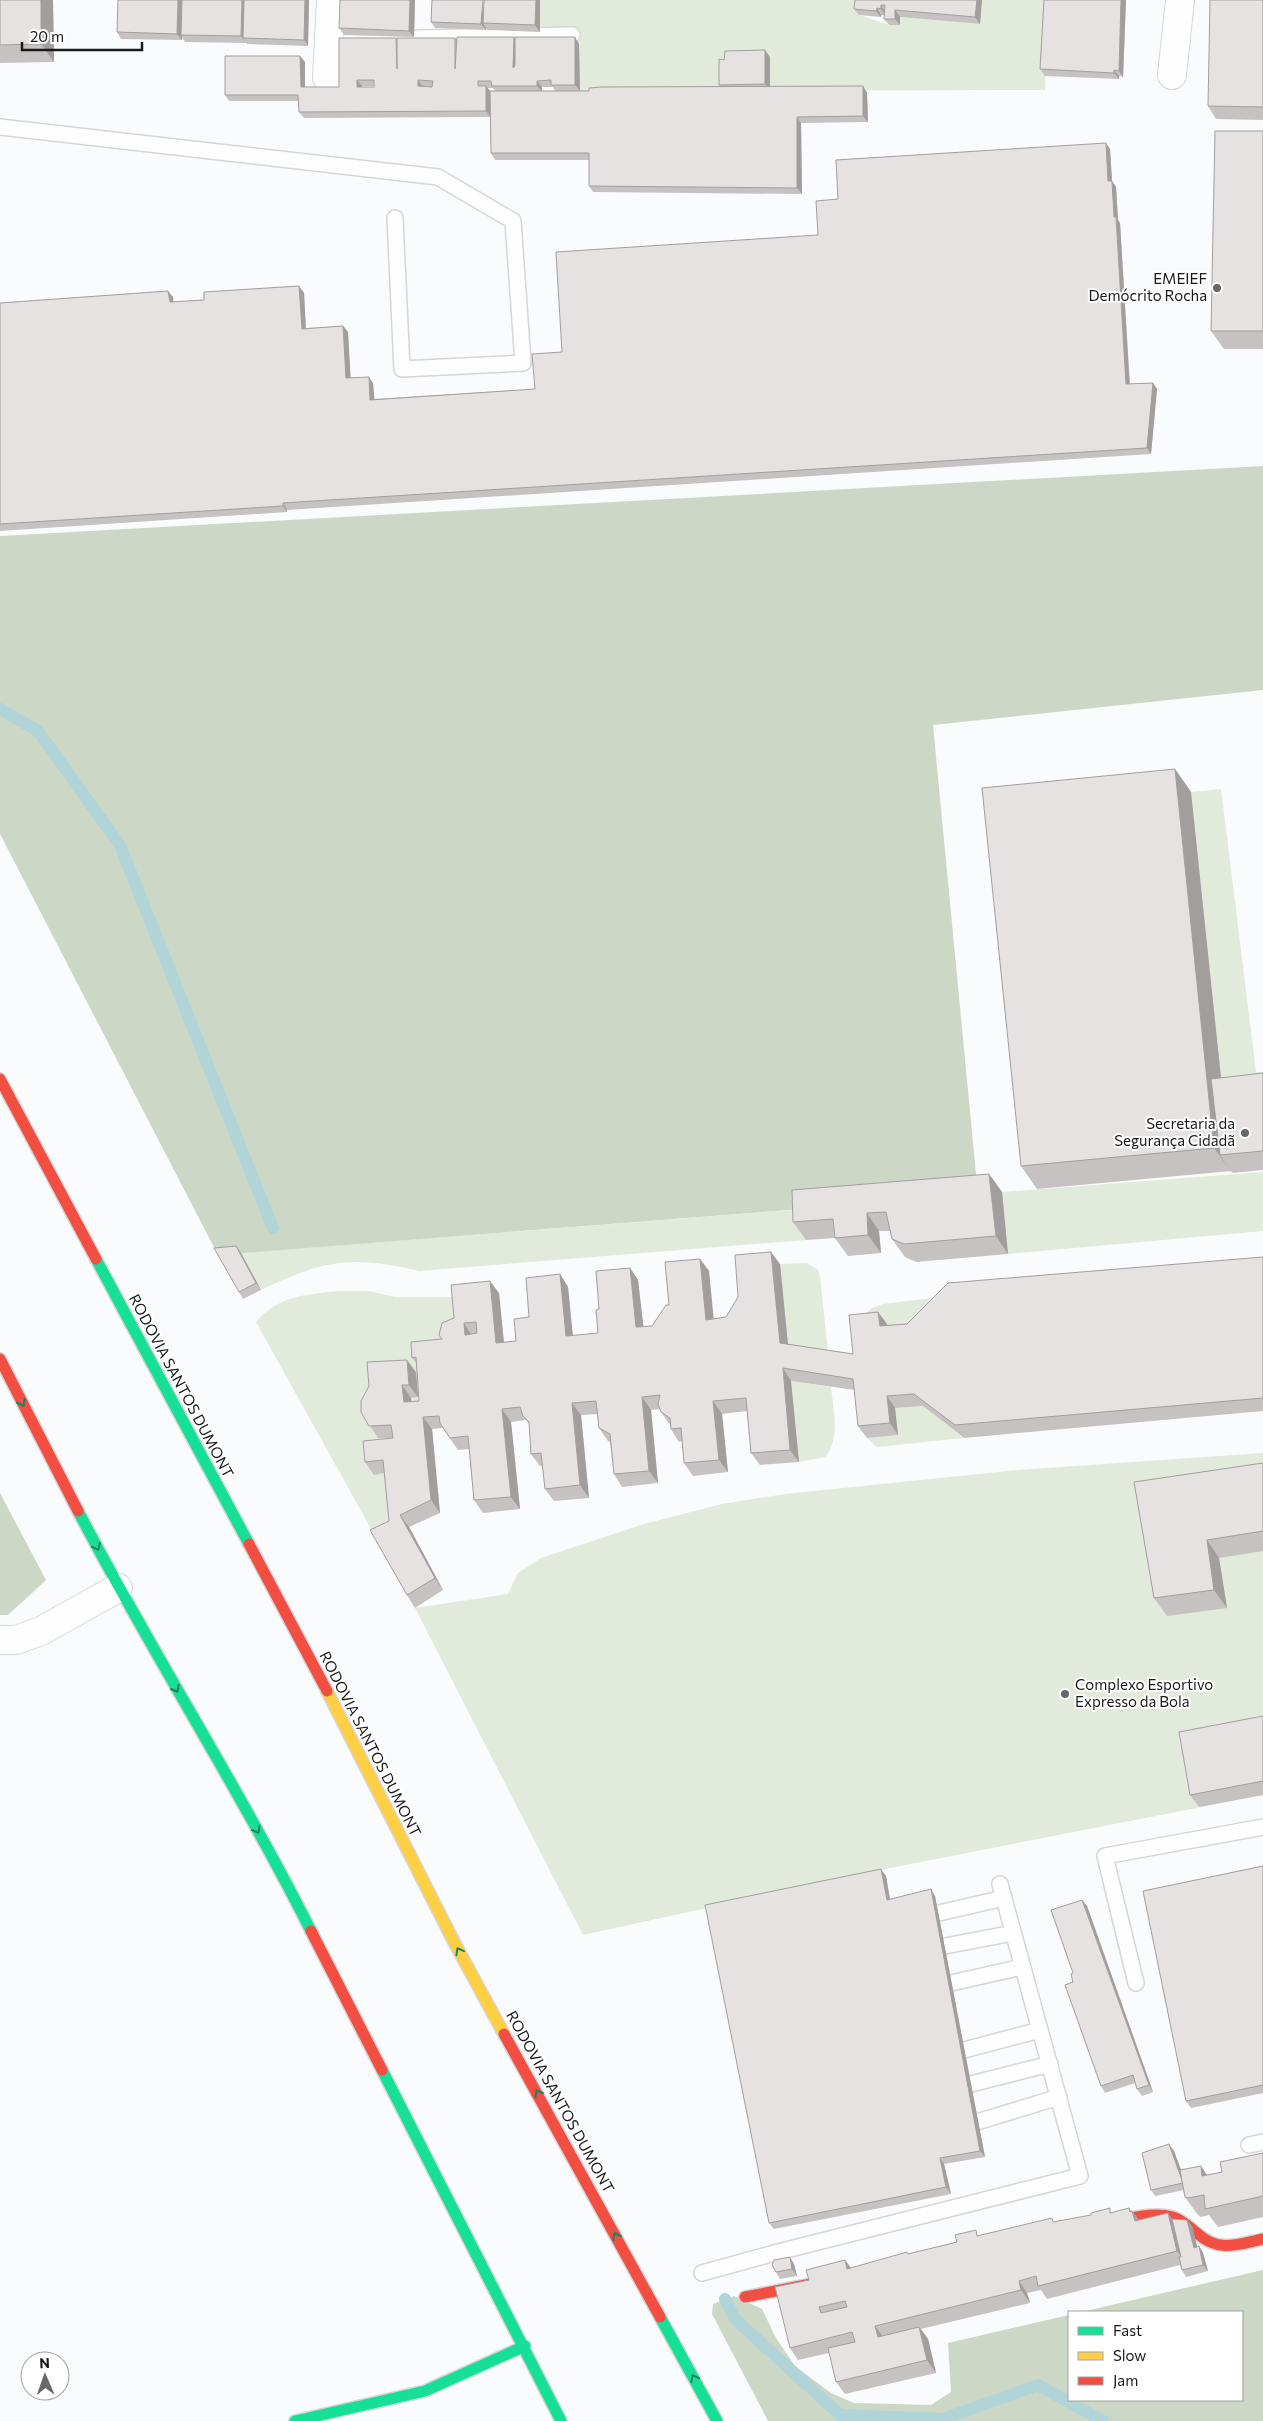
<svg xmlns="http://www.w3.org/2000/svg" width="1263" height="2421" font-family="Commissioner,sans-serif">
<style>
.green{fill:#e1eadb}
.forest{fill:#ccd8c5}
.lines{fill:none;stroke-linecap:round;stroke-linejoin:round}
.stream{stroke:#b0d4d7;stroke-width:12}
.lane-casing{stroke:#d4d6d8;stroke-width:18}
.street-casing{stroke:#d4d6d8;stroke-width:30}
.fast-casing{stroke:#d4d6d8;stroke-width:14}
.slow-casing{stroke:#d4d6d8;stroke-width:14}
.jam-casing{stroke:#d4d6d8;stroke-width:14}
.lane{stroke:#fefeff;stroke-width:15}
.street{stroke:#fefeff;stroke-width:28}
.fast{stroke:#16e098;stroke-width:11}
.slow{stroke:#ffcf43;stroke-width:11}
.jam{stroke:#f24e42;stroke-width:11}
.wall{fill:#c7c2c2;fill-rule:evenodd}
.shaded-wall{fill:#a29e9e}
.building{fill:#e7e2e2;stroke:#a29e9e;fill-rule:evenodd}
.oneway{stroke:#178660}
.poi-dot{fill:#67686a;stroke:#fff;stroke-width:2}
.labels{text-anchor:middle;stroke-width:4;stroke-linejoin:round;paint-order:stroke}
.poi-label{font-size:15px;fill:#18191b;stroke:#fff;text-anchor:end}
.street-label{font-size:15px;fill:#18191b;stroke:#fff}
</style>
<rect width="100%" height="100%" fill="#f9fbfd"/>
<g class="green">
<polygon points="540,0 860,0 859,15 889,25 899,25 900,17 980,24 982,0 1048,0 1045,90 580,91 579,44 540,32"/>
<polygon points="1221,789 1256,1072 1263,1072 1263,1093 1223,1097 1191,792"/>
<polygon points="1263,1172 1263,1231 1008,1254 1002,1192"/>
<path d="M805 1209 806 1240 419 1271C351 1255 324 1260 261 1290L241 1253Z"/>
<polygon points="807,1263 818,1270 820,1276 829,1362 789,1355 780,1264"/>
<path d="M338 1291H369L395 1297H460L463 1331 428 1406 413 1415 411 1398 416 1372 370 1424 378 1438H400L374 1474 391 1472 398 1534 379 1543 256 1322C279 1295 305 1295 338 1291Z"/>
<polygon points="957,1295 888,1339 887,1324 863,1316 872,1308 883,1304"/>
<path d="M791 1381 831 1387C833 1410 841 1438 825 1457L799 1462Z"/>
<polygon points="923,1406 963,1438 877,1447 867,1438 898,1435 895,1408"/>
<polygon points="1263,1453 1263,1795 895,1867 583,1935 415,1608 508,1594 518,1573 541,1558 644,1524 722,1504 785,1494 1018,1470"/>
</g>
<g class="forest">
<polygon points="1263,466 1263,690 933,725 978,1195 218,1255 0,834 0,536"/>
<polygon points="0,1493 46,1580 8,1615 0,1615"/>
<polygon points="1263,2270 1263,2421 768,2421 712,2314 713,2304 734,2296 762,2309 776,2338 795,2366 831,2393 854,2403 931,2405 951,2392 948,2343 1069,2315 1069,2400 1242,2400 1242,2312 1081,2312"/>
</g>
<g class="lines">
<g class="stream">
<polyline points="0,709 38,731 120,845 273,1228"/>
<polyline points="725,2299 735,2319 840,2415 943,2419 1038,2385 1103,2421"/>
</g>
<defs>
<g id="lane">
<polyline points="418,38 572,35"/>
<polyline points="0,127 438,177 513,221 523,363 402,369 395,218"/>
<polyline points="939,1913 1004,1898"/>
<polyline points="945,1946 1013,1933"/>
<polyline points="951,1983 1022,1967"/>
<polyline points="1136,1983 1105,1856 1263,1827"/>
<polyline points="964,2050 1040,2030"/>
<polyline points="971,2084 1050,2064"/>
<polyline points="977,2122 1059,2097"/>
<polyline points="1249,2145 1263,2142"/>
<polyline points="702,2273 778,2252 1080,2176 1000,1884"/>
</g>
<g id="street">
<polyline points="1172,75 1180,0"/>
<polyline points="327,78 331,0"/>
<polyline points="0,1640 16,1640 41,1631 118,1588"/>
</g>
<g id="fast">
<polyline points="96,1259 249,1544"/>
<path d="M78 1511C152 1653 239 1788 311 1931"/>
<polyline points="382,2070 561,2421"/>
<polyline points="660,2317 717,2421"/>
<polyline points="295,2421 425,2391 525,2346"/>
</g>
<polyline id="slow" points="327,1691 454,1942 504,2034"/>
<g id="jam">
<polyline points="0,1079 96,1259"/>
<polyline points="0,1359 78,1511"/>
<polyline points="249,1544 327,1691"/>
<polyline points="311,1931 382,2070"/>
<polyline points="504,2034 660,2317"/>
<path d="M1101 2225C1123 2220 1150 2211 1173 2217 1183 2220 1190 2228 1198 2234 1219 2253 1239 2244 1263 2239"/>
<polyline points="745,2297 811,2284"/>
</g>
</defs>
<use href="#lane" class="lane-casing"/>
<use href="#street" class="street-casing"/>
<use href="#fast" class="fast-casing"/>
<use href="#slow" class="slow-casing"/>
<use href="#jam" class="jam-casing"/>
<use href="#lane" class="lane"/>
<use href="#street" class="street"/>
<use href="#fast" class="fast"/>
<use href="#slow" class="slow"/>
<use href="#jam" class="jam"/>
</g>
<g class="wall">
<polygon points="0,0 53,0 54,62 0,63"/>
<polygon points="309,0 308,46 247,44 246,42 246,43 185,42 182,37 182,40 121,39 117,32"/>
<polygon points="415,0 414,37 344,35 339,28"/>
<polygon points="540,0 540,32 487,30 486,28 486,30 435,28 431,22"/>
<polygon points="855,0 982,0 980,24 900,17 900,25 889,25 884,19 885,15 881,15 881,17 859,15 854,9"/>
<polygon points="1044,0 1126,0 1123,77 1119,76 1119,79 1045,76 1040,69"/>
<polygon points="1263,0 1263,120 1216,119 1208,106"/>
<path d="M514 37 515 39 579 44 580 91 721 87 719 85 724 60 770 57V87L863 86 867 93 868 122 801 123 802 194 593 192 589 186V160H495L491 153 490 117 304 118 299 112V101H229L225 95 300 56 305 62V87H339L397 40 455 38 457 39ZM362 86H374V87H362ZM542 87H553L555 91H542ZM487 88H493L495 91 490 92Z"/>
<polygon points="1263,131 1263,349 1224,349 1211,331"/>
<polygon points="1106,143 1110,149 1112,181 1116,187 1118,220 1120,223 1130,384 1153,383 1157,389 1151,454 287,510 287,512 0,531 0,303 173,297 173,302 204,300 299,286 304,293 306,328 343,326 348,332 350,378 373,383 374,399 535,389 562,352 818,235 838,199"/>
<polygon points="1175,769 1191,792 1221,1078 1263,1073 1263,1170 1233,1173 1230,1170 1231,1171 1037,1189 1021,1166"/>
<polygon points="989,1174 1002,1192 1008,1254 916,1262 905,1257 892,1239 890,1231 879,1231 881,1253 848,1256 835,1238 806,1240 793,1222"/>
<polygon points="236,1246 241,1253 261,1290 243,1299 239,1292"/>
<polygon points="1263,1257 1263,1411 964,1438 923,1406 895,1408 898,1435 867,1438 858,1426 855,1390 791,1381 799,1462 760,1465 751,1453 747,1411 722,1414 728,1472 693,1476 684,1463 682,1441 679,1442 671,1429 670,1425 661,1412 659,1409 651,1410 658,1483 622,1487 614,1474 610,1442 608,1441 599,1428 598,1414 581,1415 589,1498 554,1501 545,1489 543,1466 540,1466 531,1454 529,1424 526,1420 511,1422 520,1509 483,1513 474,1500 469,1449 458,1450 443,1428 432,1429 440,1513 409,1527 443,1590 415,1608 407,1595 389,1521 384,1473 374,1475 365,1462 393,1438 378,1438 361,1412 416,1372 418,1397 411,1398 411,1402 419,1401 416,1363 412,1358 442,1339 454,1318 499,1293 504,1342 516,1341 529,1317 560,1274 568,1287 573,1336 598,1333 599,1309 630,1268 638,1280 643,1327 652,1326 669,1305 700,1259 709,1271 713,1319 726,1317 780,1264 788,1344 853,1354 878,1312 887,1324 887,1325 907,1324"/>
<polygon points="1263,1463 1263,1551 1219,1558 1227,1608 1167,1616 1154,1598"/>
<polygon points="1263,1717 1263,1795 1199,1807 1190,1795"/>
<polygon points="1263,1866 1263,2093 1191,2108 1186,2101"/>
<polygon points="886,1876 890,1899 935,1896 985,2157 944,2164 951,2194 774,2229 769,2223"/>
<polygon points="1082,1900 1087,1906 1153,2092 1142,2096 1137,2089 1135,2083 1105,2093 1101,2086 1073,1973"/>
<polygon points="1174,2151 1181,2170 1201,2166 1207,2175 1222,2172 1263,2153 1263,2217 1218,2227 1209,2215 1201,2217 1198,2215 1185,2197 1184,2190 1155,2196 1151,2190"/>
<polygon points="1132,2211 1139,2220 1168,2213 1172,2219 1187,2220 1192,2226 1197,2247 1199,2246 1203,2253 1208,2271 1186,2277 1182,2270 1180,2265 1047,2299 1041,2290 1027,2293 1030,2303 921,2329 928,2339 936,2373 845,2394 836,2382 829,2353 798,2360 790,2348 809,2280 851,2268 957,2242 979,2236 1113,2212"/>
<polygon points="794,2264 797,2276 780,2279 776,2272"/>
</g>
<g class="shaded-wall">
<polygon points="41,0 53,0 54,62 41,44"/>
<polygon points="178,0 183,0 181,35 182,37 182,40 177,34"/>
<polygon points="242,0 247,0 243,38 246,43 241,36"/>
<polygon points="305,0 309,0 308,46 304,40"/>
<polygon points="410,0 415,0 414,37 409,31"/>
<polygon points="483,0 483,23 486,28 486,30 481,24"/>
<polygon points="536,0 540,0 540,32 535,25"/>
<polygon points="977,0 982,0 980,24 975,17"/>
<polygon points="1121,0 1126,0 1123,77 1119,71"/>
<polygon points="881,5 885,12 885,15 881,9"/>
<polygon points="877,8 881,15 881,17 876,11"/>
<polygon points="895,10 900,17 900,25 895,19"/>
<polygon points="514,37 518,44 518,74 513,68"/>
<polygon points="575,37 579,44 580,91 575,85"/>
<polygon points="765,50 770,57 770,91 765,84"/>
<polygon points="300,56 305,62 305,94 301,87"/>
<polygon points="1114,70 1119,76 1119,79 1114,73"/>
<polygon points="357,80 362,86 362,94 357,87"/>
<polygon points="418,80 423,87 418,86"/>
<polygon points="537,81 542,87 542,92 537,86"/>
<polygon points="486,86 491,92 491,117 486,111"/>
<polygon points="863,86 867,93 868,122 863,116"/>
<polygon points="797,117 801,123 802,194 797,188"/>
<polygon points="1106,143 1110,149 1112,181 1116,187 1118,220 1120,223 1130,391 1126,384 1114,217 1108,181"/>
<polygon points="299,286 304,293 306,335 302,329"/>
<polygon points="168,291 173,297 174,309 170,302"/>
<polygon points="343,326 348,332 351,384 346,378"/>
<polygon points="369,377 373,383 375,406 370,400"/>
<polygon points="1153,383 1157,389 1151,454 1147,448"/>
<polygon points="283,503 287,510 287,512 283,506"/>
<polygon points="1175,769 1191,792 1229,1154 1220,1155 1231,1171 1214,1148"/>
<polygon points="989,1174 1002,1192 1008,1254 996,1236"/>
<polygon points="867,1213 879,1231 881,1253 868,1235"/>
<polygon points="236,1246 241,1253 261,1290 256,1283"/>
<polygon points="771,1252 780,1264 789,1355 780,1343"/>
<polygon points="700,1259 709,1271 715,1332 706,1320"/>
<polygon points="630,1268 638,1280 645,1340 636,1327"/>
<polygon points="560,1274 568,1287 574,1349 566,1336"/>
<polygon points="490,1281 499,1293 505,1355 496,1343"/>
<polygon points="878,1312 887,1324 888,1339 880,1326"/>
<polygon points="464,1323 472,1336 465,1335"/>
<polygon points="407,1360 416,1372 418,1397 409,1385"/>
<polygon points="783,1368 791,1381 799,1462 790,1450"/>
<polygon points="402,1385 411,1398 413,1415 404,1402"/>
<polygon points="887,1396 895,1408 898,1435 890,1423"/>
<polygon points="642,1397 651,1410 658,1483 649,1471"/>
<polygon points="713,1401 722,1414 728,1472 719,1460"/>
<polygon points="572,1403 581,1415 589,1498 580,1485"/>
<polygon points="502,1409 511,1422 520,1509 511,1497"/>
<polygon points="423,1417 432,1429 440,1513 431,1500"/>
<polygon points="400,1515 409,1527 443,1590 435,1578"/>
<polygon points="1207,1540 1219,1558 1227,1608 1214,1590"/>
<polygon points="881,1869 886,1876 891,1906 887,1900"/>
<polygon points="931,1889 935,1896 985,2157 980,2151"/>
<polygon points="1082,1900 1087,1906 1153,2092 1149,2085"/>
<polygon points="1169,2144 1174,2151 1188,2189 1183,2183"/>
<polygon points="940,2158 944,2164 951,2194 946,2187"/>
<polygon points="1201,2166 1213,2184 1202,2176"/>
<polygon points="1129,2208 1133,2214 1132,2211 1141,2223 1135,2221"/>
<polygon points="1168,2213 1176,2225 1186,2263 1177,2251"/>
<polygon points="1187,2220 1192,2226 1199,2254 1194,2248"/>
<polygon points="1199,2246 1203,2253 1208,2271 1203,2265"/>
<polygon points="790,2257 794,2264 797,2276 792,2269"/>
<polygon points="845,2260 854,2272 847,2269"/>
<polygon points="1019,2281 1027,2293 1030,2303 1021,2290"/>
<polygon points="875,2326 884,2338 878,2337"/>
<polygon points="919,2327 928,2339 936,2373 927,2360"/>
</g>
<g class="building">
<polygon points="0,0 41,0 41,44 0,45"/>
<polygon points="118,0 178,0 177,34 117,32"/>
<polygon points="182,0 242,0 241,36 181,35"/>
<polygon points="244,0 305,0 304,40 243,38"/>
<polygon points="340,0 410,0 409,31 339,28"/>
<polygon points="432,0 483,0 481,24 431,22"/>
<polygon points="484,0 536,0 535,25 483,23"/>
<polygon points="855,0 977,0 975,17 895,10 895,19 884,19 885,5 881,5 881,9 877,8 876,11 854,9"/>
<polygon points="1044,0 1121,0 1119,71 1114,70 1114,73 1040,69"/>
<polygon points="1210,0 1263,0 1263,107 1208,106"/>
<path d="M457 37H514L513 68 515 66V37H575V85H551V80L537 81V86H492L491 81H478V86H486V111L299 112 298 95H225V56H300L301 87H339V38H396L397 69V38H455V69ZM357 80H374V87H357ZM418 80 433 81 432 87 418 86Z"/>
<polygon points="765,50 765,84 719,85 719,59 724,60 725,51"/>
<polygon points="863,86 863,116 797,117 797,188 589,186 589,153 491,153 490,91 589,91 589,88 602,87"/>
<polygon points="1215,131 1263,131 1263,331 1211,331"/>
<polygon points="1106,143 1108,181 1112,181 1114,217 1116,217 1126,384 1153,383 1147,448 283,503 283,506 0,524 0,303 168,291 170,302 204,300 204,292 299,286 302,329 343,326 346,378 369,377 370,400 535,389 532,354 562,352 556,252 818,235 816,201 838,199 836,160"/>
<polygon points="1175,769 1214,1148 1021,1166 982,788"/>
<polygon points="1263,1073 1263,1151 1220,1155 1211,1079"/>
<polygon points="989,1174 996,1236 904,1244 892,1239 886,1212 867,1213 868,1235 835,1238 833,1219 793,1222 792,1190"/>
<polygon points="236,1246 256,1283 239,1292 214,1248"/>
<path d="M771 1252 780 1343 853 1354 849 1315 878 1312 880 1326 907 1324 948 1283 1263 1257V1398L955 1425 914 1394 887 1396 890 1423 858 1426 853 1379 783 1368 790 1450 751 1453 746 1398 713 1401 719 1460 684 1463 681 1428 671 1429 670 1418 661 1412 658 1404 660 1395 642 1397 649 1471 614 1474 610 1434 599 1428 596 1401 572 1403 580 1485 545 1489 541 1453 531 1454 529 1422 523 1416 520 1407 502 1409 511 1497 474 1500 468 1436 450 1438 440 1423 439 1416 423 1417 431 1500 400 1515 435 1578 407 1595 370 1530 389 1521 383 1460 365 1462 363 1441 393 1438 391 1425 369 1426 361 1412V1401L369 1386 367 1362 407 1360 409 1385H402L404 1402 419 1401 416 1357 412 1358 411 1342 442 1339 439 1335 442 1323 454 1318 451 1285 490 1281 496 1343 516 1341 514 1319 529 1317 526 1278 560 1274 566 1336 598 1333 596 1310 599 1309 596 1271 630 1268 636 1327 652 1326 666 1305H669L665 1262 700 1259 706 1320 726 1317 738 1297 735 1255ZM476 1322 477 1333 465 1335 464 1323Z"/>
<polygon points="1263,1463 1263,1531 1207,1540 1214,1590 1154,1598 1134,1482"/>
<polygon points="1263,1716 1263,1781 1190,1795 1179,1732"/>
<polygon points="1263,1866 1263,2085 1186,2101 1143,1891"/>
<polygon points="881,1869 887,1900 931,1889 980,2151 940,2158 946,2187 769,2223 705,1905"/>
<polygon points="1082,1900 1149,2085 1137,2089 1133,2075 1101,2086 1065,1985 1073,1982 1071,1974 1073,1973 1051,1910"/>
<polygon points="1169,2144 1183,2183 1151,2190 1142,2153"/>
<polygon points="1263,2153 1263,2196 1205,2209 1204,2195 1188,2198 1185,2197 1180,2170 1201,2166 1202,2176 1222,2172 1220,2162"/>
<path d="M1110 2208V2213L1129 2208 1130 2212 1132 2211 1135 2221 1168 2213 1177 2251 1038 2286 1036 2276 1019 2281 1021 2290 875 2326 878 2337 919 2327 927 2360 836 2382 828 2348 855 2342 852 2332 790 2348 775 2287 809 2280 806 2270 845 2260 847 2269 907 2252 908 2254 957 2242 955 2235 976 2230 977 2236 1052 2218 1053 2222 1091 2215V2213ZM845 2301 847 2307 821 2313 819 2307Z"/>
<polygon points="1172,2219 1187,2220 1194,2248 1199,2246 1203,2265 1182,2270 1179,2257 1181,2257"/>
<polygon points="790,2257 792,2269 776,2272 772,2265 774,2260"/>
</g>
<defs><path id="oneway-chevron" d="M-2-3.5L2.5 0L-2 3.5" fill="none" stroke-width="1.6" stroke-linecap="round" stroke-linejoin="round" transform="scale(1.25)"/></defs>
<g class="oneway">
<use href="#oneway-chevron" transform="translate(22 1403) rotate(63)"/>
<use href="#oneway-chevron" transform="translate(97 1547) rotate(63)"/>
<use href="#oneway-chevron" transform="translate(176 1689) rotate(60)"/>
<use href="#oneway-chevron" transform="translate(257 1830) rotate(60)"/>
<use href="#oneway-chevron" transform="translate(459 1951) rotate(-119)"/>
<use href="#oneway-chevron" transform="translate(538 2093) rotate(-119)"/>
<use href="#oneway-chevron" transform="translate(616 2236) rotate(-119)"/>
<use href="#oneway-chevron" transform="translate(694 2378) rotate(-119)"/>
</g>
<g class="poi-dot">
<circle cx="1217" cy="288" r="5"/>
<circle cx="1245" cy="1133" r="5"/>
<circle cx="1065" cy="1694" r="5"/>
</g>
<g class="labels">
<g class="poi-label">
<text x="1207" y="284">EMEIEF<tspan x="1207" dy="17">Demócrito Rocha</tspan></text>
<text x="1235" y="1129">Secretaria da<tspan x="1235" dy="17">Segurança Cidadã</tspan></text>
<text x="1075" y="1690" text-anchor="start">Complexo Esportivo<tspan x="1075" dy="17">Expresso da Bola</tspan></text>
</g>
<g class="street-label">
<text transform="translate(181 1386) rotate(62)" y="5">RODOVIA SANTOS DUMONT</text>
<text transform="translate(370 1744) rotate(63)" y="5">RODOVIA SANTOS DUMONT</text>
<text transform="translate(560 2102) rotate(61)" y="5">RODOVIA SANTOS DUMONT</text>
</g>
</g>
<rect x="1068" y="2311" width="175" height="90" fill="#ffffff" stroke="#a3a3a4"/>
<rect x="1078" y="2327" width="25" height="8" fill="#16e098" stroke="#a3a3a4"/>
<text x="1113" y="2336" font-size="15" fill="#18191b">Fast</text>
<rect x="1078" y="2352" width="25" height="8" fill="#ffcf43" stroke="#a3a3a4"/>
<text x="1113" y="2361" font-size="15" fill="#18191b">Slow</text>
<rect x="1078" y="2377" width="25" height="8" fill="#f24e42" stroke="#a3a3a4"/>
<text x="1113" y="2386" font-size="15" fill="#18191b">Jam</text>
<g transform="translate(45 2376) rotate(358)"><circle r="24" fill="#ffffff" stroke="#a3a3a4"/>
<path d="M0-4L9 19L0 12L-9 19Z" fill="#67686a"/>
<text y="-8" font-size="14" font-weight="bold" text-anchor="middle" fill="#18191b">N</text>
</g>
<path d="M22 42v8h120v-8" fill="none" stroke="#18191b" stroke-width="2.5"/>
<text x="30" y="42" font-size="15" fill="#18191b" stroke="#ffffff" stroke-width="4" paint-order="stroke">20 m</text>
</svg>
